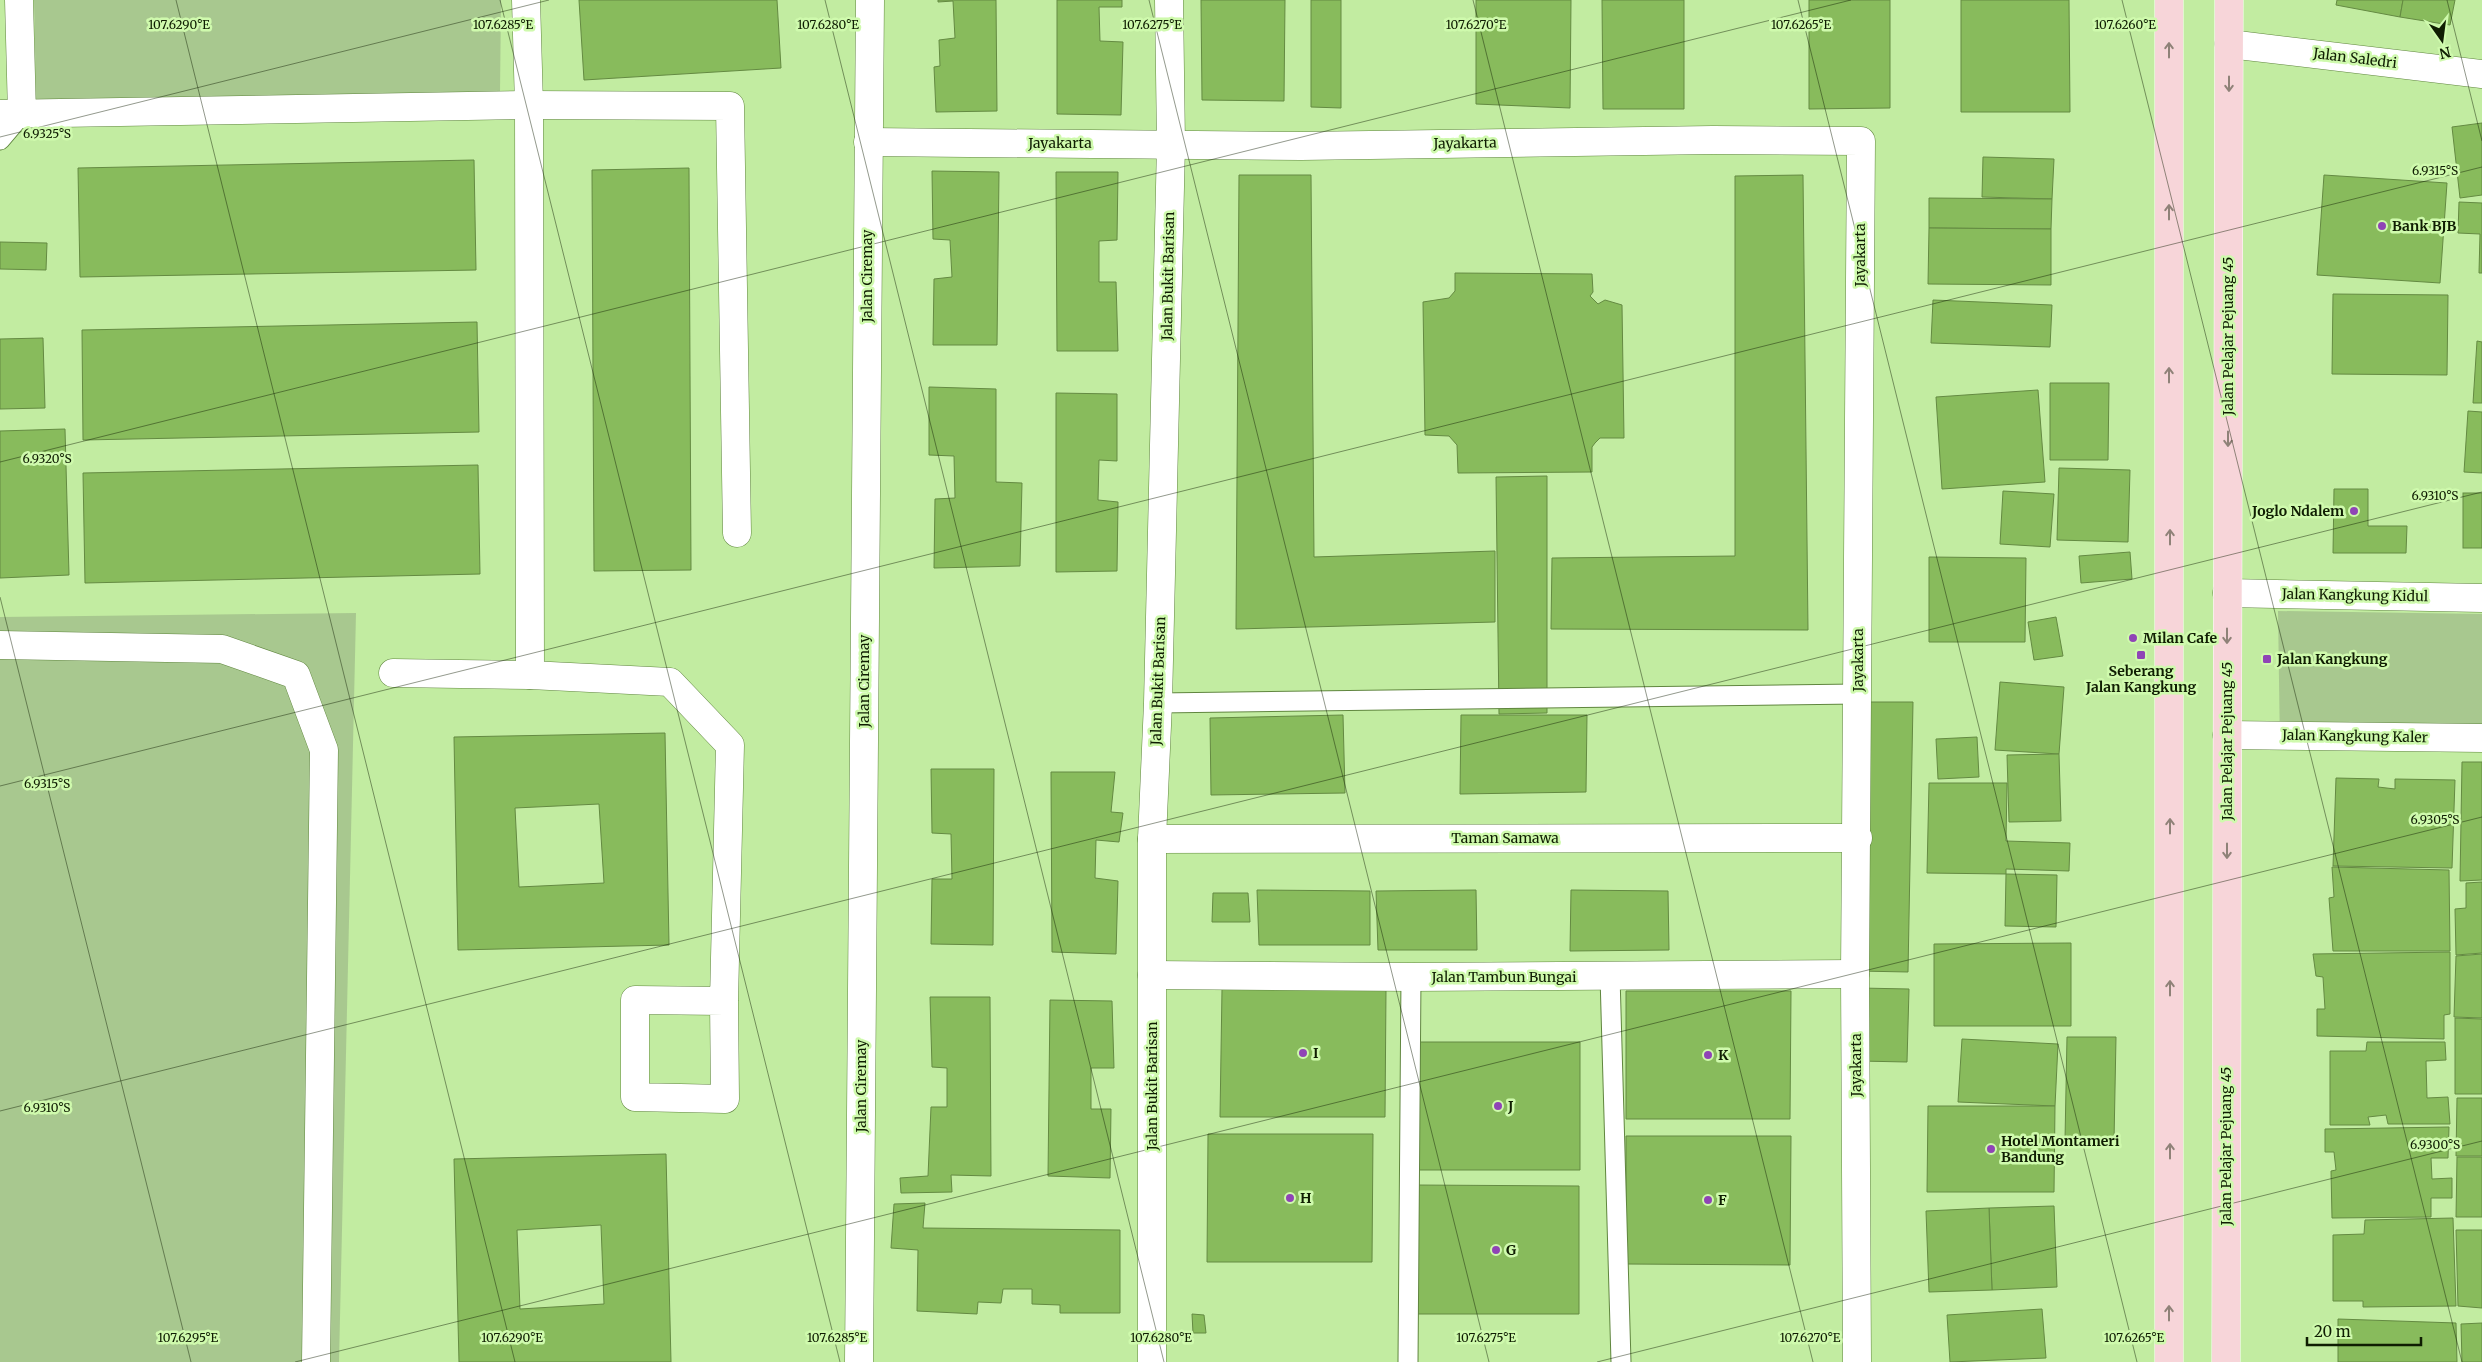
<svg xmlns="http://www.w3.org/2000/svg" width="2482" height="1362" font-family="Merriweather,serif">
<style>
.green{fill:#a8c88f}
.building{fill:#88bb5c;stroke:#648a42;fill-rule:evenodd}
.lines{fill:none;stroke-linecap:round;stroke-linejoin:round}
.lane-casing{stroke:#60863f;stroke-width:21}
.street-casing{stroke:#60863f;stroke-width:29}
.primary-casing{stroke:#fff;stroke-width:29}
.lane{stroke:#fff;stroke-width:19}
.street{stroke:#fff;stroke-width:28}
.primary{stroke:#f7d5d9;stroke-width:28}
.oneway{stroke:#8f8278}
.ticks{fill:none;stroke:#0f1d02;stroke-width:1;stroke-opacity:0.45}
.poi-dot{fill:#8f44b6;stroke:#cffaad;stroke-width:2}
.labels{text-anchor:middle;stroke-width:5;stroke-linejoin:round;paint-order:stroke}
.street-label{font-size:14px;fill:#0f1d02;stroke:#cffaad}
.poi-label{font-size:14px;font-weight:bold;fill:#0f1d02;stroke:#cffaad;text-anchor:start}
.ticks-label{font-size:12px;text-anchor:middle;fill:#0f1d02;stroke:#cffaad;stroke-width:5;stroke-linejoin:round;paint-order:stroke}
</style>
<rect width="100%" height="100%" fill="#c2eca1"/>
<g class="green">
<polygon points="34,0 501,0 500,92 36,102"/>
<polygon points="2278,611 2482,614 2482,749 2280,750"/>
<polygon points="356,613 339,1362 0,1362 0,617"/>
</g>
<g class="building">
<polygon points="579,0 777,0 781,68 584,80"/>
<polygon points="938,0 996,0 997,111 936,112 934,67 940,66 939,40 955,38 953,1 938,2"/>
<polygon points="1057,0 1122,0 1122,7 1099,7 1100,41 1123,42 1121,115 1057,114"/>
<polygon points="1201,0 1285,0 1284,101 1202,100"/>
<polygon points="1311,0 1341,0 1341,108 1311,107"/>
<polygon points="1476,0 1571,0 1570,108 1476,104"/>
<polygon points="1602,0 1684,0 1684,109 1603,109"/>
<polygon points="1809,0 1890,0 1890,108 1809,109"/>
<polygon points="1961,0 2069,0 2070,112 1961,112"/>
<polygon points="2337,0 2403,0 2400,17 2336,5"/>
<polygon points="2403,0 2455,0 2450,25 2400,17"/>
<polygon points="2482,123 2482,195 2460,198 2452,127"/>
<polygon points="1983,157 2054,159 2052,199 1982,197"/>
<polygon points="474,160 476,270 80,277 78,168"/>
<polygon points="689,168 691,570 594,571 592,170"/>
<polygon points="932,171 999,172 997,345 933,345 934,279 952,277 950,240 933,239"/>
<polygon points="1056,172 1118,172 1117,240 1099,241 1099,282 1116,282 1118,351 1057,351"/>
<polygon points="1239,175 1311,175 1314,557 1495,551 1495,622 1236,629"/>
<polygon points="1803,175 1808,630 1551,629 1552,558 1735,556 1735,176"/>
<polygon points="2324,175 2447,183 2440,283 2317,275"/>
<polygon points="1929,198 2052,199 2051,229 1929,228"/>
<polygon points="2459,202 2482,203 2482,273 2479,273 2480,234 2458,233"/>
<polygon points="1929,228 2051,229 2051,285 1928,284"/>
<polygon points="0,242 47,243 46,270 0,269"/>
<polygon points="1455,273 1592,274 1593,292 1590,296 1598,304 1605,300 1622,305 1624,438 1600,438 1595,443 1592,447 1592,472 1458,473 1457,445 1449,436 1425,435 1423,302 1449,298 1455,291"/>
<polygon points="2333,294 2448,295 2447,375 2332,374"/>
<polygon points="1933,300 2052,305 2050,347 1931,343"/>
<polygon points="477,322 479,432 83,440 82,330"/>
<polygon points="43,338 45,408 0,409 0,339"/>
<polygon points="2477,341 2482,342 2482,403 2473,403"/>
<polygon points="2050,383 2109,383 2108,460 2050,460"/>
<polygon points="929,387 996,389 996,482 1022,483 1020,566 934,568 935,499 955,498 954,456 929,455"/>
<polygon points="2038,390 2045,482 1942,489 1936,397"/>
<polygon points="1056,393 1117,394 1117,461 1099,460 1098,500 1118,502 1117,571 1056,572"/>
<polygon points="2468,411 2482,412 2482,473 2464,472"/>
<polygon points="65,429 69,575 0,578 0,431"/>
<polygon points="478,465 480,574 85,583 83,473"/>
<polygon points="2059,468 2130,470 2128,542 2057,540"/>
<polygon points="1547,476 1547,713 1499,714 1496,477"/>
<polygon points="2334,489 2368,489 2368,526 2407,526 2406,553 2333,553"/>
<polygon points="2003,491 2054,494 2050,547 2000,544"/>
<rect x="2463" y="493" width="19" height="55"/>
<polygon points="2130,552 2132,579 2081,583 2079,556"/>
<polygon points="1929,557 2026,558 2025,642 1929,642"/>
<polygon points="2056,617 2063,656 2034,660 2028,622"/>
<polygon points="2000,682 2064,687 2059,754 1995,750"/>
<polygon points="1865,702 1913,702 1908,972 1859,971"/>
<polygon points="1343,715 1345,793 1211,795 1210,718"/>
<polygon points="1461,715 1587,715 1586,792 1460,794"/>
<path d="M665 733 669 945 458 950 454 737ZM599 804 604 883 519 887 515 808Z"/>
<polygon points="1977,737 1979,777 1938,779 1936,739"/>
<polygon points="2059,754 2061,821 2009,822 2007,755"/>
<polygon points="2462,762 2482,762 2482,880 2460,881"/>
<polygon points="931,769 994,769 993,945 931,944 932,879 952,879 951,834 932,833"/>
<polygon points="1051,772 1115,772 1111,812 1123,813 1119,842 1096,840 1095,878 1118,881 1116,954 1052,952"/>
<polygon points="2336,778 2379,779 2378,787 2395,789 2395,779 2455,780 2452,868 2333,866"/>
<polygon points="1929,783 2007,783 2006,841 2070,843 2069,871 2006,869 2006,874 1927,873"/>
<polygon points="2332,867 2449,870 2450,951 2333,951 2329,898 2334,897"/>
<polygon points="2006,874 2057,875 2056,927 2005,926"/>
<polygon points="2482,882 2482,953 2456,955 2455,909 2466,908 2466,883"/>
<polygon points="1257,890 1370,891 1370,945 1259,945"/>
<polygon points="1476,890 1477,950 1378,950 1376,891"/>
<polygon points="1571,890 1668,891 1669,950 1570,951"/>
<polygon points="1213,893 1248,893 1250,922 1212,922"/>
<polygon points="2071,943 2071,1026 1934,1026 1934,944"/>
<polygon points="2450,952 2450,1014 2444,1015 2444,1039 2317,1036 2317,1009 2325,1009 2323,977 2316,976 2313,954"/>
<polygon points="2482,954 2482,1018 2454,1017 2456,956"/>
<polygon points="1860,988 1909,989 1907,1062 1859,1061"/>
<polygon points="1222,989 1386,989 1385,1117 1220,1117"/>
<polygon points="1626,991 1791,991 1790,1119 1626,1119"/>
<polygon points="930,997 990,997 991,1176 951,1175 952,1192 901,1193 900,1178 928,1176 931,1107 947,1107 947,1068 932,1067"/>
<polygon points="1050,1000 1112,1001 1114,1068 1091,1068 1091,1109 1111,1109 1110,1178 1048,1176"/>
<polygon points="2455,1018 2482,1019 2482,1094 2455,1094"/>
<polygon points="2067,1037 2116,1037 2114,1141 2065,1140"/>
<polygon points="1962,1039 2058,1044 2055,1106 1958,1102"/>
<polygon points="1416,1042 1580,1042 1580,1170 1415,1170"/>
<polygon points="2367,1042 2445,1042 2446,1060 2426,1061 2427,1098 2448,1097 2450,1124 2388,1124 2386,1115 2368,1117 2370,1125 2330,1125 2330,1051 2366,1051"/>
<polygon points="2457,1098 2482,1098 2482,1156 2456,1156"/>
<polygon points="1928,1106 2055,1106 2054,1192 1927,1192"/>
<polygon points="2449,1127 2448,1158 2431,1158 2432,1179 2452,1178 2452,1198 2431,1198 2431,1217 2332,1218 2331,1171 2336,1170 2334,1152 2325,1152 2325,1129"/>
<polygon points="1208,1134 1373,1134 1372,1262 1207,1262"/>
<polygon points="1626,1136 1791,1136 1790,1265 1626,1264"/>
<path d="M666 1154 671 1362H459L454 1159ZM601 1225 604 1304 520 1309 517 1230Z"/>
<polygon points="2457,1157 2482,1157 2482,1217 2456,1217"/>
<polygon points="1415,1185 1579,1186 1579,1314 1414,1314"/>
<polygon points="925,1203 923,1228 1120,1230 1120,1313 1060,1313 1060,1305 1032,1304 1032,1289 1003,1289 1001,1303 978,1302 977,1314 917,1311 918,1250 891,1248 894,1204"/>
<polygon points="2054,1206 2057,1287 1992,1290 1989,1208"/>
<polygon points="1989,1208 1992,1290 1929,1292 1926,1211"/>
<polygon points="2453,1218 2456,1306 2363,1307 2363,1301 2333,1301 2333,1235 2364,1234 2365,1220"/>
<polygon points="2456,1230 2482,1230 2482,1308 2458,1306"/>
<polygon points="2042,1309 2046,1358 1950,1362 1947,1315"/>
<polygon points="1192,1314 1204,1315 1206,1333 1193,1333"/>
<polygon points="2338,1319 2456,1323 2457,1362 2338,1362"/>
<polygon points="2482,1323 2482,1362 2462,1362 2461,1324"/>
</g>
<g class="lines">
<defs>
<g id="lane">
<polyline points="0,140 22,114"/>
<polyline points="1158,703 1858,694"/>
<polyline points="1610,976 1621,1362"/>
<polyline points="1408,1362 1411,977"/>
</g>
<g id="street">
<polyline points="19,0 22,114"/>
<polyline points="526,0 529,105 530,675"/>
<polyline points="2229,44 2482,74"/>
<polyline points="0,114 529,105 730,106 737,533"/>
<polyline points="868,142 1301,146 1713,140 1861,141 1855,974 1857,1362"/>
<polyline points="2227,593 2482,598"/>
<polyline points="0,645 222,649 296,675 324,750 316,1362"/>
<polyline points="393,673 530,675 670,682 730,745 724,1001 725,1099 635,1097 635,1000 724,1001"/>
<polyline points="2227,735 2482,738"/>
<polyline points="1152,839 1858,838"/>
<polyline points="1152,975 1411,977 1855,974"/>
<polyline points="859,1362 870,0"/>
<polyline points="1152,1362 1152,839 1158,703 1171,144 1169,0"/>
</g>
<g id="primary">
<polyline points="2169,0 2169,1362"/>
<polyline points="2226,1362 2229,0"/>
</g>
</defs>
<use href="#lane" class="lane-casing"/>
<use href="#street" class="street-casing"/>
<use href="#primary" class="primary-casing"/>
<use href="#lane" class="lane"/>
<use href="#street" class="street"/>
<use href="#primary" class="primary"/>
</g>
<defs><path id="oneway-shaft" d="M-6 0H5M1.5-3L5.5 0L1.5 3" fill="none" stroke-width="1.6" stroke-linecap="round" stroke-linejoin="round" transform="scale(1.25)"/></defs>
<g class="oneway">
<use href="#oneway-shaft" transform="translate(2169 50) rotate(-90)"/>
<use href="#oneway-shaft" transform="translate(2229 84) rotate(90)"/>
<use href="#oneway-shaft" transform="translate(2169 212) rotate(-90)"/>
<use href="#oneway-shaft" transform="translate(2169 375) rotate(-90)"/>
<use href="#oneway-shaft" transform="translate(2228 439) rotate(90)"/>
<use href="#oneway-shaft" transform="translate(2170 537) rotate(-90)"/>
<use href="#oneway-shaft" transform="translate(2227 636) rotate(90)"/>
<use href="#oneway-shaft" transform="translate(2170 826) rotate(-90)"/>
<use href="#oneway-shaft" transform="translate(2227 851) rotate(90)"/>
<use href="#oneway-shaft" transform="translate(2170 988) rotate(-90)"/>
<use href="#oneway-shaft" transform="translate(2170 1151) rotate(-90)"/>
<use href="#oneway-shaft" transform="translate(2169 1313) rotate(-90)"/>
</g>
<path class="ticks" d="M176 0 515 1362M500 0 840 1362M825 0 1164 1362M1149 0 1489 1362M1473 0 1813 1362M1798 0 2137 1362M2122 0 2462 1362M2447 0 2482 141M0 137 549 0M0 462 1851 0M0 597 191 1362M0 786 2482 167M0 1111 2482 492M295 1362 2482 817M1597 1362 2482 1141"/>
<g class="poi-dot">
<circle cx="2382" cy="226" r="5"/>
<circle cx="2354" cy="511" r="5"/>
<circle cx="2133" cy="638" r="5"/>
<rect x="2136" y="650" width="10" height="10" rx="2.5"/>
<rect x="2262" y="654" width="10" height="10" rx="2.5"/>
<circle cx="1303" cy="1053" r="5"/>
<circle cx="1708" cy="1055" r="5"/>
<circle cx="1498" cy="1106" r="5"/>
<circle cx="1991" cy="1149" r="5"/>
<circle cx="1290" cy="1198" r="5"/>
<circle cx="1708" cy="1200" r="5"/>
<circle cx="1496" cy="1250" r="5"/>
</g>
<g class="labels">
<g class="street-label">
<text transform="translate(2355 58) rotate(7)" y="5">Jalan Saledri</text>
<text x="1060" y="148">Jayakarta</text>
<text transform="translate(1465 143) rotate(-1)" y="5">Jayakarta</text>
<text transform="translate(1860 255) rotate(-90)" y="5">Jayakarta</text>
<text transform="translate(867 276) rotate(-90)" y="5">Jalan Ciremay</text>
<text transform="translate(1168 276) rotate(-89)" y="5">Jalan Bukit Barisan</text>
<text transform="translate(2228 336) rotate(-90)" y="5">Jalan Pelajar Pejuang 45</text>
<text transform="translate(2355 595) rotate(1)" y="5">Jalan Kangkung Kidul</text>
<text transform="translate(1858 660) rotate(-90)" y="5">Jayakarta</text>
<text transform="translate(864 681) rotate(-90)" y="5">Jalan Ciremay</text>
<text transform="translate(1158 681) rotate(-88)" y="5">Jalan Bukit Barisan</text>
<text transform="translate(2355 736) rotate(1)" y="5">Jalan Kangkung Kaler</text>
<text transform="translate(2227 741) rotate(-90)" y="5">Jalan Pelajar Pejuang 45</text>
<text x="1505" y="843">Taman Samawa</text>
<text x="1504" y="982">Jalan Tambun Bungai</text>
<text transform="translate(1856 1065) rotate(-90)" y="5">Jayakarta</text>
<text transform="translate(861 1086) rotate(-90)" y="5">Jalan Ciremay</text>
<text transform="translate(1152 1086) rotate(-90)" y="5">Jalan Bukit Barisan</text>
<text transform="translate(2226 1146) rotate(-90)" y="5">Jalan Pelajar Pejuang 45</text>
</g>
<g class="poi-label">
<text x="2392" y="231">Bank BJB</text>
<text x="2344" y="516" text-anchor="end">Joglo Ndalem</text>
<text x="2143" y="643">Milan Cafe</text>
<text x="2277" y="664">Jalan Kangkung</text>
<text x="2141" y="676" text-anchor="middle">Seberang<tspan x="2141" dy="16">Jalan Kangkung</tspan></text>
<text x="1313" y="1058">I</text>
<text x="1718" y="1060">K</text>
<text x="1508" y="1111">J</text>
<text x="2001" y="1146">Hotel Montameri<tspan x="2001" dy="16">Bandung</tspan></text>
<text x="1300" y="1203">H</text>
<text x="1718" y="1205">F</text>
<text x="1506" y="1255">G</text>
</g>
</g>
<g class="ticks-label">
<text x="179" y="29">107.6290°E</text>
<text x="503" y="29">107.6285°E</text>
<text x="828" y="29">107.6280°E</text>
<text x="1152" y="29">107.6275°E</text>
<text x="1476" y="29">107.6270°E</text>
<text x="1801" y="29">107.6265°E</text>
<text x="2125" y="29">107.6260°E</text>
<text x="47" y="138">6.9325°S</text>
<text x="2435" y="175">6.9315°S</text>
<text x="47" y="463">6.9320°S</text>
<text x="2435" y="500">6.9310°S</text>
<text x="47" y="788">6.9315°S</text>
<text x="2435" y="824">6.9305°S</text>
<text x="47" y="1112">6.9310°S</text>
<text x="2435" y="1149">6.9300°S</text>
<text x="188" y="1342">107.6295°E</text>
<text x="512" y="1342">107.6290°E</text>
<text x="837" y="1342">107.6285°E</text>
<text x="1161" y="1342">107.6280°E</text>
<text x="1486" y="1342">107.6275°E</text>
<text x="1810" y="1342">107.6270°E</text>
<text x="2134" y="1342">107.6265°E</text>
</g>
<g transform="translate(2442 40) rotate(166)" stroke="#cffaad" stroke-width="4" paint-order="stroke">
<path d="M0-4L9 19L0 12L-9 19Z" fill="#0f1d02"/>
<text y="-8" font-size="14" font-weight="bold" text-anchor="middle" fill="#0f1d02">N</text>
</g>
<path d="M2307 1337v8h114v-8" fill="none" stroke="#0f1d02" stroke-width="2.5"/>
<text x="2314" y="1337" font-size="15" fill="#0f1d02" stroke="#cffaad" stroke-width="4" paint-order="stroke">20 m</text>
</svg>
